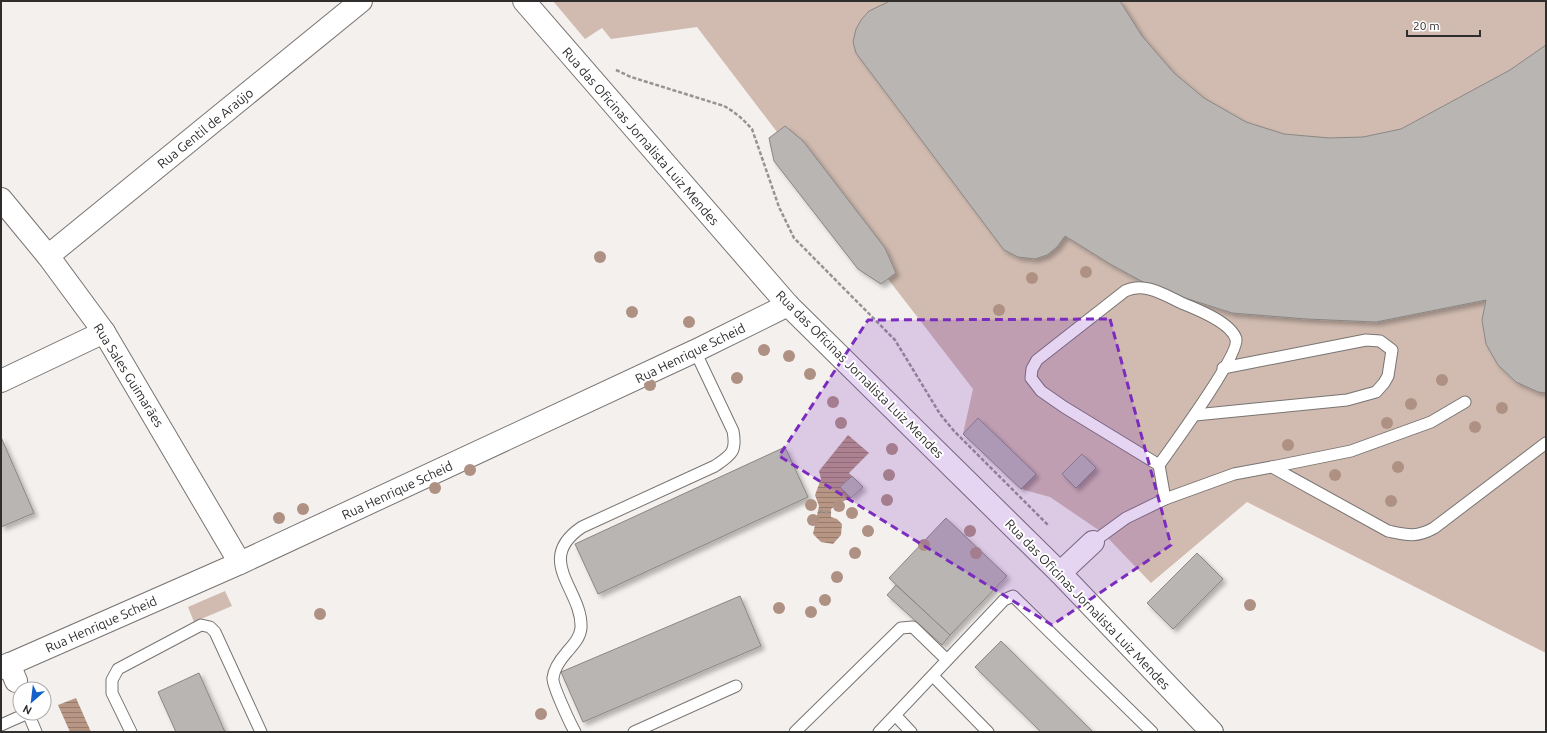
<svg xmlns="http://www.w3.org/2000/svg" width="1547" height="733" font-family="Ubuntu,sans-serif">
<style>
.garden{fill:#d1bbb0}
.water{fill:url(#water-rules)}
.building{fill:#b9b5b3;stroke:#8a8785;filter:url(#shadow)}
.lines{fill:none;stroke-linecap:round;stroke-linejoin:round}
.service-casing{stroke:#787472;stroke-width:13}
.minor-casing{stroke:#787472;stroke-width:24}
.tertiary-casing{stroke:#787472;stroke-width:24}
.path{stroke:#969391;stroke-width:2.5;stroke-dasharray:4 2;stroke-linecap:butt}
.service{stroke:#fff;stroke-width:11}
.minor{stroke:#fff;stroke-width:22}
.tertiary{stroke:#fff;stroke-width:22}
.tree{fill:#ae9182}
.marked{fill:#7b2cbf;fill-opacity:0.2;stroke:#7b2cbf;stroke-width:3;stroke-dasharray:8 5;stroke-linejoin:round}
.labels{text-anchor:middle;stroke-width:4;stroke-linejoin:round;paint-order:stroke}
.street-label{font-size:13px;fill:#302e2d;stroke:#fff}
</style>
<defs>
<pattern id="water-rules" width="6" height="5" patternUnits="userSpaceOnUse"><rect width="6" height="5" fill="#b89685"/><path d="M0 2.5h6" fill="none" stroke="#967b6d"/></pattern>
<filter id="shadow"><feDropShadow dx="3.5" dy="3.5" stdDeviation="2" flood-color="#0004"/></filter>
</defs>
<rect width="100%" height="100%" fill="#f4f0ed"/>
<g class="garden">
<polygon points="553,1 1546,1 1546,653 1247,502 1151,583 1103,533 1050,497 1021,489 963,434 973,389 888,279 881,284 858,269 774,161 769,138 777,132 697,27 611,39 602,28 585,39"/>
<polygon points="225,591 232,606 194,622 188,607"/>
</g>
<g class="water">
<polygon points="848,435 869,453 849,473 852,476 840,487 851,498 839,503 831,509 831,517 837,519 842,524 841,535 833,544 821,542 813,534 819,506 815,495 821,479 819,471"/>
<polygon points="76,698 91,732 70,732 58,705"/>
</g>
<g class="building">
<polygon points="890,1 1120,1 1142,36 1174,73 1204,98 1246,122 1284,134 1329,138 1363,137 1401,129 1510,70 1546,45 1546,393 1538,392 1516,382 1498,365 1486,344 1482,320 1486,300 1376,322 1307,319 1232,313 1154,288 1110,264 1065,236 1057,247 1047,255 1035,259 1018,257 1004,250 856,53 853,42 856,29 861,20 869,11"/>
<polygon points="785,126 803,141 885,248 896,273 881,284 858,269 774,161 769,138"/>
<polygon points="978,418 1036,474 1021,489 963,434"/>
<polygon points="1,437 34,513 1,527"/>
<polygon points="785,447 808,497 598,594 575,544"/>
<polygon points="1082,454 1096,468 1076,488 1062,474"/>
<polygon points="852,476 863,487 851,498 840,487"/>
<polygon points="946,518 1007,576 950,635 889,578"/>
<polygon points="1197,553 1223,579 1173,629 1147,603"/>
<polygon points="896,585 950,635 942,645 887,595"/>
<polygon points="740,596 761,646 583,722 561,672"/>
<polygon points="1001,641 1093,732 1041,732 975,667"/>
<polygon points="199,673 225,732 176,732 158,692"/>
</g>
<g class="lines">
<defs>
<g id="service">
<polyline points="1195,415 1347,400 1376,392 1384,383 1388,376 1392,350 1380,341 1366,340 1223,368"/>
<path d="M1159 465 1064 407 1041 391 1031 378 1032 369 1037 360 1125 291C1145 281 1166 296 1184 304 1199 310 1231 323 1236 339 1240 354 1171 448 1159 465L1165 499"/>
<polyline points="1272,467 1351,451 1431,422 1465,402"/>
<path d="M1093 542 1126 518 1165 499 1234 474 1272 467 1388 531C1407 535 1416 538 1434 528L1546 443"/>
<polyline points="933,676 988,732"/>
<polyline points="28,713 36,732"/>
<polyline points="896,716 911,732"/>
<polyline points="1,725 28,713"/>
<polyline points="131,732 112,693 112,680 118,669 201,625 210,627 215,632 261,732"/>
<path d="M575 732C571 725 552 685 553 678 554 668 560 660 567 652 573 645 580 638 581 628 583 590 533 560 582 527L715 466C731 455 737 452 733 431L695 351"/>
<polyline points="634,732 736,686"/>
<polyline points="795,732 901,628 913,627 947,660"/>
<polyline points="879,732 1004,600 1013,596 1152,732"/>
</g>
<g id="minor">
<polyline points="1,199 48,256 104,332 240,563"/>
<polyline points="48,256 361,1"/>
<polyline points="1,381 104,332"/>
<polyline points="1060,573 1093,542"/>
<polyline points="9,664 16,681"/>
</g>
<g id="tertiary">
<polyline points="524,1 788,305 1060,573 1212,732"/>
<polyline points="1,668 240,563 695,351 788,305"/>
</g>
</defs>
<use href="#service" class="service-casing"/>
<use href="#minor" class="minor-casing"/>
<use href="#tertiary" class="tertiary-casing"/>
<g class="path">
<path d="M616 70 631 77 724 106C735 112 743 119 752 129L779 207 794 238 895 340 940 414 954 431 1048 525"/>
<polyline points="819,511 831,513"/>
</g>
<use href="#service" class="service"/>
<use href="#minor" class="minor"/>
<use href="#tertiary" class="tertiary"/>
</g>
<g class="tree">
<circle cx="600" cy="257" r="6"/>
<circle cx="1086" cy="272" r="6"/>
<circle cx="1032" cy="278" r="6"/>
<circle cx="999" cy="310" r="6"/>
<circle cx="632" cy="312" r="6"/>
<circle cx="689" cy="322" r="6"/>
<circle cx="764" cy="350" r="6"/>
<circle cx="789" cy="356" r="6"/>
<circle cx="810" cy="374" r="6"/>
<circle cx="737" cy="378" r="6"/>
<circle cx="1442" cy="380" r="6"/>
<circle cx="650" cy="385" r="6"/>
<circle cx="833" cy="402" r="6"/>
<circle cx="1411" cy="404" r="6"/>
<circle cx="1502" cy="408" r="6"/>
<circle cx="841" cy="423" r="6"/>
<circle cx="1387" cy="423" r="6"/>
<circle cx="1475" cy="427" r="6"/>
<circle cx="1288" cy="445" r="6"/>
<circle cx="892" cy="449" r="6"/>
<circle cx="1398" cy="467" r="6"/>
<circle cx="470" cy="470" r="6"/>
<circle cx="889" cy="475" r="6"/>
<circle cx="1335" cy="475" r="6"/>
<circle cx="435" cy="488" r="6"/>
<circle cx="887" cy="500" r="6"/>
<circle cx="1391" cy="501" r="6"/>
<circle cx="811" cy="505" r="6"/>
<circle cx="839" cy="506" r="6"/>
<circle cx="303" cy="509" r="6"/>
<circle cx="852" cy="513" r="6"/>
<circle cx="279" cy="518" r="6"/>
<circle cx="813" cy="520" r="6"/>
<circle cx="868" cy="531" r="6"/>
<circle cx="970" cy="531" r="6"/>
<circle cx="924" cy="545" r="6"/>
<circle cx="855" cy="553" r="6"/>
<circle cx="976" cy="553" r="6"/>
<circle cx="837" cy="577" r="6"/>
<circle cx="825" cy="600" r="6"/>
<circle cx="1250" cy="605" r="6"/>
<circle cx="779" cy="608" r="6"/>
<circle cx="811" cy="612" r="6"/>
<circle cx="320" cy="614" r="6"/>
<circle cx="541" cy="714" r="6"/>
</g>
<path class="marked" d="M1110 319 1171 545 1052 625 779 456 868 320Z"/>
<g class="labels">
<g class="street-label">
<text transform="translate(205 128) rotate(-39)" y="5">Rua Gentil de Araújo</text>
<text transform="translate(641 136) rotate(49)" y="5">Rua das Oficinas Jornalista Luiz Mendes</text>
<text transform="translate(690 353) rotate(-26)" y="5">Rua Henrique Scheid</text>
<text transform="translate(860 374) rotate(45)" y="5">Rua das Oficinas Jornalista Luiz Mendes</text>
<text transform="translate(129 375) rotate(58)" y="5">Rua Sales Guimarães</text>
<text transform="translate(397 490) rotate(-25)" y="5">Rua Henrique Scheid</text>
<text transform="translate(1088 604) rotate(46)" y="5">Rua das Oficinas Jornalista Luiz Mendes</text>
<text transform="translate(101 624) rotate(-24)" y="5">Rua Henrique Scheid</text>
</g>
</g>
<rect width="1547" height="733" fill="none" stroke="#302e2d" stroke-width="4"/>
<g transform="translate(32 701) rotate(208)"><circle r="19" fill="#ffffff" stroke="#acabab"/>
<path d="M0-3L7 15L0 10L-7 15Z" fill="#1362cc"/>
<text y="-6" font-size="11" font-weight="bold" text-anchor="middle" fill="#302e2d">N</text>
</g>
<path d="M1407 30v6h73v-6" fill="none" stroke="#302e2d" stroke-width="2"/>
<text x="1413" y="30" font-size="12" fill="#302e2d" stroke="#ffffff" stroke-width="3" paint-order="stroke">20 m</text>
</svg>
